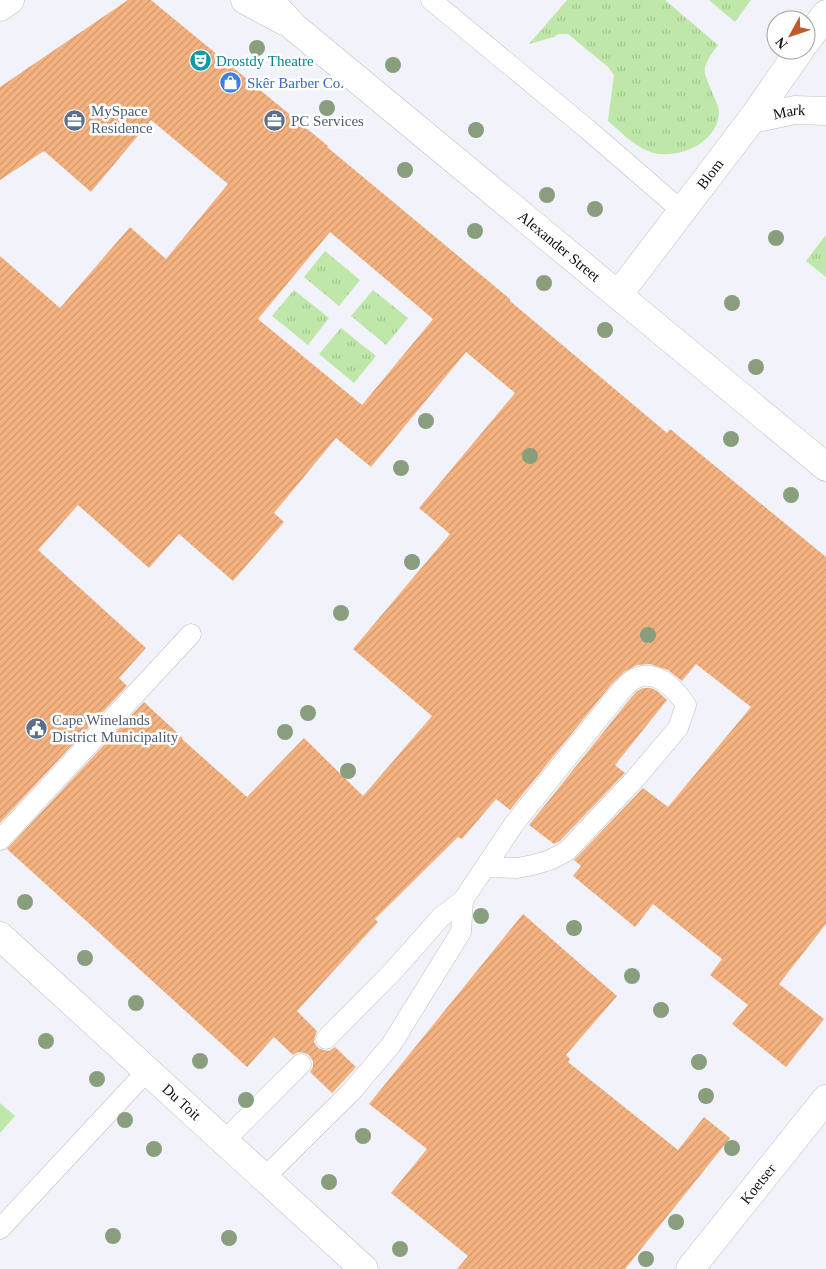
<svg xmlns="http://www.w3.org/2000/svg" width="826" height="1269" font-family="'Times New Roman',serif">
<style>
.grass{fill:url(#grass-tufts)}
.garden{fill:#bfe7a9}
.building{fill:url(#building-hatch);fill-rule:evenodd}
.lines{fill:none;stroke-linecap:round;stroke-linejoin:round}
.lane-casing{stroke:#bebec6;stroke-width:21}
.street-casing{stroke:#bebec6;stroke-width:29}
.secondary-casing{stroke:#bebec6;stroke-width:29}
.lane{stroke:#fff;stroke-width:20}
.street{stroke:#fff;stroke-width:28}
.secondary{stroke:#fff;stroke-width:28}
.tree{fill:#889e7d}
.labels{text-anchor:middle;stroke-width:5;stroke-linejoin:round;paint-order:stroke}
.culture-label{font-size:15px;fill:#0d838f;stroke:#fff;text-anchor:start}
.shop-label{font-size:15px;fill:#366cbe;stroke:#fff;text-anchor:start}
.service-label{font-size:15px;fill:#4e5e75;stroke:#fff;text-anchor:start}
.street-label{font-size:15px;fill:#101113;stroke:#fff}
</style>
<defs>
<pattern id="grass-tufts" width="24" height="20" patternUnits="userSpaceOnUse" patternTransform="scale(1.25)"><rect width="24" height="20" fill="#bfe7a9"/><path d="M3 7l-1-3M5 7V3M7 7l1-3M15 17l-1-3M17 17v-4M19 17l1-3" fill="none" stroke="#a3c591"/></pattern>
<pattern id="building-hatch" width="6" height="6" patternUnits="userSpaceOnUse" patternTransform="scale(1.25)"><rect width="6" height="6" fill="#f4b280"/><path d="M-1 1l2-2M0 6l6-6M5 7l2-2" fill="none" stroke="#d0986e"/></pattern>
</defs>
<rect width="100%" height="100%" fill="#f2f2fa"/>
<g class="grass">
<path d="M567 0H665L718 45C699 71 703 69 714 97 716 101 719 107 719 112 718 144 675 162 648 151 633 145 621 132 608 121L614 75 608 67 568 34H558L554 37 529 44Z"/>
<polygon points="709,0 751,0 735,22"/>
<polygon points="826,235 826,277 806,261"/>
<polygon points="325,251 360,280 339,306 304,277"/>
<polygon points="294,290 329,318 308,345 272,316"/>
<polygon points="373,290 408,318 386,345 351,316"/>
<polygon points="341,328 376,356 354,383 319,354"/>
</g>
<polygon class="garden" points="0,1103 15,1116 0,1133"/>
<g class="building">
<path d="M128 0H151L328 146 327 147 510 299V301L667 433 670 429 826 557V924L779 984 824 1019 786 1067 732 1024 748 1005 710 975 722 959 653 904 635 927 573 876 581 866 574 860 643 788 668 807 751 707 696 664 682 681 668 670 650 664 637 665 624 672 611 685 510 810 496 799 462 839 458 837 375 919 378 922 297 1011 317 1031 315 1036 314 1042 318 1048 323 1050 329 1051 335 1047 356 1067 332 1093 310 1072 313 1067V1061L309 1055 305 1053 298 1052 293 1055 274 1037 247 1067 7 849 144 702 183 738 182 739 247 797 304 738 363 796 432 716 353 649 450 534 419 508 515 393 466 352 371 467 336 438 274 513 284 522 233 581 179 534 149 568 78 505 38 550 146 648 119 678 127 686 0 823V256L60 308 130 227 166 259 228 184 151 120 91 192 44 151 0 180V87ZM330 232 433 319 362 405 258 319Z"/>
<polygon points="643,688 651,688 657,691 667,700 615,765 625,773 560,841 554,844 529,825 629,700 637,691"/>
<polygon points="523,914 617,996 566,1055 570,1059 568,1062 678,1150 704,1117 730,1138 625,1269 457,1269 468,1256 391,1193 427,1149 369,1104"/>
</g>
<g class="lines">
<defs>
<g id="lane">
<polyline points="431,0 586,128 682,211"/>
<polyline points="0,840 191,634"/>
<path d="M326 1039 395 969 441 917 463 900 514 824 620 692C623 689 627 684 631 681 653 665 675 688 686 705L678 728 635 779 567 851 550 860 533 865 517 868 487 867"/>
<polyline points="224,1141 301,1064"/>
<polyline points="264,1178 351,1092 391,1045 461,932 463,900"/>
<polyline points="0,1229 147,1071"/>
</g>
<g id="street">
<polyline points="245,0 284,21"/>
<path id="s1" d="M269 0 294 27 826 467"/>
<polyline points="806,42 826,14"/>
<path id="s2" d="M752 119 795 110 826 111"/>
<path id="s3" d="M618 295 752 119 800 50"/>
<path id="s4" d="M0 936 364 1269"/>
<path id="s5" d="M690 1269 826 1099"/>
</g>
<polyline id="secondary" points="0,7 10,0"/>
</defs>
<use href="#lane" class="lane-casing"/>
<use href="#street" class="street-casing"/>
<use href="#secondary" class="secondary-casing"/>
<use href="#lane" class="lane"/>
<use href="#street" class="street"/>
<use href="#secondary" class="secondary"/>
</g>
<g class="tree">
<circle cx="257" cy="48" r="8"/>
<circle cx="393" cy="65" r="8"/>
<circle cx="327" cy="108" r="8"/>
<circle cx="476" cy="130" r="8"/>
<circle cx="405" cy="170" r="8"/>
<circle cx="547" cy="195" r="8"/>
<circle cx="595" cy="209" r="8"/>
<circle cx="475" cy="231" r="8"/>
<circle cx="776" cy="238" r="8"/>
<circle cx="544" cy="283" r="8"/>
<circle cx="732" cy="303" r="8"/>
<circle cx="605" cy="330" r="8"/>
<circle cx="756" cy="367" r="8"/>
<circle cx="426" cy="421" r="8"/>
<circle cx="731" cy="439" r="8"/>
<circle cx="530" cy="456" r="8"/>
<circle cx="401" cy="468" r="8"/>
<circle cx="791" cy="495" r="8"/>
<circle cx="412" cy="562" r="8"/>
<circle cx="341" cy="613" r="8"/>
<circle cx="648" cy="635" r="8"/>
<circle cx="308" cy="713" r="8"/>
<circle cx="285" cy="732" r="8"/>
<circle cx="348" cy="771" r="8"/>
<circle cx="25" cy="902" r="8"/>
<circle cx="481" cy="916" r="8"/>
<circle cx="574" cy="928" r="8"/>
<circle cx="85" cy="958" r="8"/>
<circle cx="632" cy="976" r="8"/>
<circle cx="136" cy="1003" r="8"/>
<circle cx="661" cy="1010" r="8"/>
<circle cx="46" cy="1041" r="8"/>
<circle cx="200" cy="1061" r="8"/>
<circle cx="699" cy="1062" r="8"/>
<circle cx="97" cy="1079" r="8"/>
<circle cx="706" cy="1096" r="8"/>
<circle cx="246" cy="1100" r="8"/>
<circle cx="125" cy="1120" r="8"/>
<circle cx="363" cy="1136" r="8"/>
<circle cx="732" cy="1148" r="8"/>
<circle cx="154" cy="1149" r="8"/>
<circle cx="329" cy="1182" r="8"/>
<circle cx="676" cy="1222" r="8"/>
<circle cx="113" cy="1236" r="8"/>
<circle cx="229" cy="1238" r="8"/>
<circle cx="400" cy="1249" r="8"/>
<circle cx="646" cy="1259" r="8"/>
</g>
<defs>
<symbol id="theatre-disc" viewBox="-11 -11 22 22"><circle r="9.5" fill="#0f9aa8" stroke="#fff"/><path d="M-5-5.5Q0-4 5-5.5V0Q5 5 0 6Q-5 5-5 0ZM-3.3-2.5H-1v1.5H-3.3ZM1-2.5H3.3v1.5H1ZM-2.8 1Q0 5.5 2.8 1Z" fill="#fff"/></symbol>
<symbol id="shop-disc" viewBox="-11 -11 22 22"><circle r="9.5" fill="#3f7fe0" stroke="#fff"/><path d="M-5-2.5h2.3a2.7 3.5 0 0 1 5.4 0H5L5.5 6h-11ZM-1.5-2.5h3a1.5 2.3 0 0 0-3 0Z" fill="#fff"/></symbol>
<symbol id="office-disc" viewBox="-11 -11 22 22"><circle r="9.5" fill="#5c6f8a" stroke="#fff"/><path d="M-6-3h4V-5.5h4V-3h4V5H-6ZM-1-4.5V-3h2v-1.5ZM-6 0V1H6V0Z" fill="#fff"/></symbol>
<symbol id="civic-disc" viewBox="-11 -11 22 22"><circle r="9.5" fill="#5c6f8a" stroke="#fff"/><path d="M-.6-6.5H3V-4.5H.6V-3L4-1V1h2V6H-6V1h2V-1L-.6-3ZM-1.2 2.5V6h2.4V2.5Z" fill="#fff"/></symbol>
</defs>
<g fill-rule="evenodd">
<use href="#theatre-disc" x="188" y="48" width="25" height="25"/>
<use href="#shop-disc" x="218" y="70" width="25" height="25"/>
<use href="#office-disc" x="62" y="108" width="25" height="25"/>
<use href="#office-disc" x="262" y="108" width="25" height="25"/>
<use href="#civic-disc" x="24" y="716" width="25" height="25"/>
</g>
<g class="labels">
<g class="culture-label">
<text x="216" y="66">Drostdy Theatre</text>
</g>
<g class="shop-label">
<text x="247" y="88">Skêr Barber Co.</text>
</g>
<g class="service-label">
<text x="91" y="116">MySpace<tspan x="91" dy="17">Residence</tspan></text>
<text x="291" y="126">PC Services</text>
<text x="52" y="725">Cape Winelands<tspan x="52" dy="17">District Municipality</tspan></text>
</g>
<g class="street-label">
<text dy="5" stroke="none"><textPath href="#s2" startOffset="38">Mark</textPath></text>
<text dy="5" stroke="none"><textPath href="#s3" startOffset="152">Blom</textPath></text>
<text dy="5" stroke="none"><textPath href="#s1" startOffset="381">Alexander Street</textPath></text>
<text dy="5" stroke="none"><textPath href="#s4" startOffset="246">Du Toit</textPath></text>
<text dy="5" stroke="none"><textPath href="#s5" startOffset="109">Koetser</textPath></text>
</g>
</g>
<g transform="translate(791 35) rotate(230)"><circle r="24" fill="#ffffff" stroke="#9fa0a1"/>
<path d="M0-4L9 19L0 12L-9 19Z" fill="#c05a2a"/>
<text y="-8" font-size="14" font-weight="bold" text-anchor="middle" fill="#101113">N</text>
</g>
</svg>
